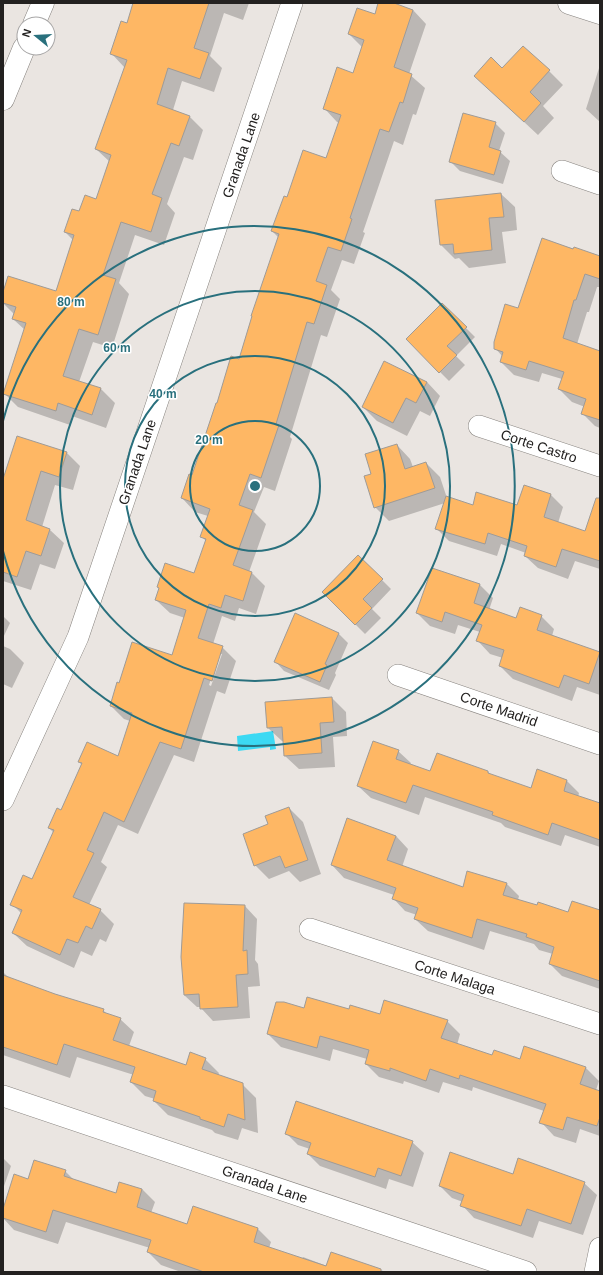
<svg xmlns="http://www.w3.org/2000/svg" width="603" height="1275" font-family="Arial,sans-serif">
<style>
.water{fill:#3cd9f3}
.shadow{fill:#0003;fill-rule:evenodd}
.building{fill:#feb764;stroke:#9f9b97}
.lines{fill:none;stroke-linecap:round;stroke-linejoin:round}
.street-casing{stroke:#87837f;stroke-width:22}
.secondary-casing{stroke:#87837f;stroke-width:23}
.street{stroke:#fff;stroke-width:21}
.secondary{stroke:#fff;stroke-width:22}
.ring{fill:none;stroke:#29707d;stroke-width:2}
.labels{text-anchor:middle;stroke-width:3;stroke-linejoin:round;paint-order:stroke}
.street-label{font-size:14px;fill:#232120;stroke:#fff}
.centre{fill:#29707d;stroke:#fff;stroke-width:2}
.ring-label{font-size:12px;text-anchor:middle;font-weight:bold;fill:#29707d;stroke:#fff;stroke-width:3;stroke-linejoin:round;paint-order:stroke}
</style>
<rect width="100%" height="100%" fill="#eae5e1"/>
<polygon class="water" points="273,731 276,749 270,750 270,747 238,751 237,736"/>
<g class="shadow">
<polygon points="134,3 249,3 243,20 224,13 210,56 222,68 214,92 182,81 173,110 189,116 203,130 193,160 184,157 167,204 175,213 164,245 135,235 119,283 129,294 112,348 93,342 79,382 101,389 115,403 106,428 72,416 70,425 18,407 4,393 25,330 13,319 15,315 3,303 3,296 56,292 73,240 65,232 80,212 97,200 110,162 96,149 125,68 111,53 127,24"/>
<path d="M380 3H391L413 10 426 24 409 74 425 88 416 115 413 114 403 145 394 141 363 232 365 233 354 264 342 260 331 290 340 299 327 337 321 335 290 437 292 439 275 491 264 487 254 512 266 524 249 572 252 573 265 586 256 614 239 608 235 621 222 616 213 644 222 647 236 661 225 694 217 691 194 762 174 755 138 834 118 825 101 862 107 867 89 905 100 910 114 924 106 942 100 939 92 956 81 951 74 968 27 946 13 933 22 914 12 904 33 880 54 833 49 828 61 812 82 765 79 762 119 757 130 721 124 719 111 706 120 684 172 656 185 618 170 613 156 600 160 589 158 587 195 574 206 541 201 536 208 516 195 512 182 498 240 360 279 238 272 231 288 198 327 160 340 123 337 122 324 108 354 74 362 47 349 34 376 15ZM219 654H222L211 686 209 685Z"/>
<polygon points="600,65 600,122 586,109"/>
<polygon points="502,69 549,71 563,85 543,106 554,118 538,135 475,76"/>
<polygon points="495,123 505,133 499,151 510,161 503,184 460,171 450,161"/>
<polygon points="501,194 515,207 517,230 502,232 506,263 469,268 459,258 455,259 441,245"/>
<polygon points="542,239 600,257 600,287 597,287 589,312 587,312 577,344 600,352 600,428 595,426 582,413 585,407 572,402 559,389 562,379 542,373 539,382 514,375 501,362 503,357 495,348 518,310"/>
<polygon points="442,304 475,337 456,356 465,365 449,381 407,339"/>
<polygon points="427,382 440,396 430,416 420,411 407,436 377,421 363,407"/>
<polygon points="397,445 410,459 413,467 426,463 440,477 447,498 473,506 518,507 525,486 551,495 563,507 558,523 586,533 600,511 600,569 575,561 568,579 538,568 525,556 526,553 501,544 497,556 449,541 437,529 445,503 389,521 375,507 372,474"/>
<polygon points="66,452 80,466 73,490 55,485 42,527 50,530 64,543 55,569 40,564 31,590 3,581 3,483"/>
<polygon points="358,556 391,589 372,609 381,618 365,634 323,592"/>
<polygon points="432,569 480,585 493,598 489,610 517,620 541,616 554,629 552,636 600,653 600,695 577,687 572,701 513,679 500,666 503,658 490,654 477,640 480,632 458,625 455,634 430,626 417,613"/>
<polygon points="3,616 10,623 3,638"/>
<polygon points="338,633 348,643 335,673 336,675 329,690 284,671 275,661"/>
<polygon points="3,646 10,649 24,663 12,688 3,684"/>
<polygon points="332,698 346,712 347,736 333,737 335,767 299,769 285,756 284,741 282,741 268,728"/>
<polygon points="398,751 411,763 410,765 431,773 488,772 493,776 531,789 538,771 567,781 579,793 578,797 600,804 600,803 600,847 565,835 561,846 505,827 501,823 425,797 419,815 371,798 358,786"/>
<polygon points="289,808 303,822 321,874 300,882 289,871 269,879 255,865 270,825"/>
<polygon points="396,836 408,849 402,867 463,888 468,872 507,884 519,896 518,900 568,913 600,915 600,989 562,976 550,964 553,954 539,950 534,944 490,931 484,950 428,931 415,919 417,915 405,911 393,898 394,895 344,878 332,865"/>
<polygon points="245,906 257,919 255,960 258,964 260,986 248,987 250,1018 213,1021 201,1008 201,1007 197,1007 184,995"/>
<polygon points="3,972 9,978 54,995 103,1010 108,1015 120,1019 134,1032 129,1046 186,1066 205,1059 219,1073 218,1076 242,1084 256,1098 258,1133 242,1128 238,1140 215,1133 212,1130 168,1115 154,1101 155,1099 145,1096 131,1082 134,1075 77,1057 70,1078 3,1055"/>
<polygon points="305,1010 350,1011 380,1015 447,1021 460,1034 457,1045 492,1057 521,1060 525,1048 586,1068 599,1081 596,1090 600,1092 600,1136 580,1129 576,1143 554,1136 541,1122 544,1111 473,1087 472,1091 443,1082 439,1093 404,1081 403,1084 379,1077 366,1064 367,1059 333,1049 330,1061 281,1047 268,1034"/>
<polygon points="286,1133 412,1142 424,1153 413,1187 389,1179 386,1189 320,1166 308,1154 310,1149 298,1145"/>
<polygon points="3,1158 11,1166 3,1189"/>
<polygon points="65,1171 75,1181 117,1194 142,1189 155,1202 151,1213 188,1225 194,1208 258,1229 271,1242 269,1248 302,1259 303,1257 327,1266 332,1253 386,1272 181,1272 161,1265 148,1252 150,1248 66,1222 58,1244 14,1230 3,1218 3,1212 29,1180"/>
<polygon points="514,1175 584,1183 597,1195 583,1235 539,1221 533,1238 474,1218 462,1205 463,1202 452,1198 440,1186"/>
</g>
<g class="building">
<polygon points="133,3 209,3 194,48 209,53 200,79 168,68 157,104 190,116 179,146 171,143 152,194 162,198 151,232 121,222 103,275 116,279 98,335 79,329 63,376 101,388 92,415 58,403 56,411 3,394 26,323 12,319 16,307 3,303 3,292 8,276 56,291 74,235 64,232 72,209 79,211 85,195 96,199 111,155 95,149 127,60 110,54 121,21 127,23"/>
<polygon points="378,3 394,3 413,10 394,67 412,74 403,103 400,102 389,132 380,129 350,218 352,219 341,251 328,247 316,281 327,285 314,324 307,322 276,424 279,425 261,478 250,474 239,505 253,510 233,565 252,572 243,601 225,595 221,608 209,604 198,638 223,646 212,681 204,678 181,749 160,742 124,822 104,812 87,850 94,853 73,897 101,909 92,929 86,926 78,943 67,939 60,955 12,933 22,910 10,905 23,875 32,879 54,830 48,828 57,808 61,810 82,763 78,762 87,742 118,756 132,713 110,706 117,682 119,683 132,642 172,655 186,610 155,600 159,588 157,587 165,563 194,573 206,539 200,537 210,509 181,498 189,474 192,475 216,403 217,403 231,356 239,359 252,316 251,316 279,234 271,231 284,196 287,197 303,150 326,158 341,115 323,109 337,67 353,73 364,40 348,34 357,8 375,14"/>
<polygon points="523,46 550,70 530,92 541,103 524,122 474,76 491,57 502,68"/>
<polygon points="463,113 496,122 489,147 501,151 494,175 449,162"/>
<polygon points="501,193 504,217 489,218 492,250 454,254 453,244 440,245 435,200"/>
<polygon points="542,238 573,249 574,247 600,256 600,279 585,274 576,300 574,300 563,338 600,351 600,420 581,414 586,399 558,389 564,372 529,361 526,370 500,362 503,352 494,349 494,342 505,304 518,308"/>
<polygon points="442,303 467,327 447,346 457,355 439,373 406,339"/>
<polygon points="384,361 427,382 416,403 406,398 393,423 362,407"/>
<polygon points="17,436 67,452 59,477 41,471 26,520 50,529 41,556 26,551 17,577 3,572 3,479"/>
<polygon points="397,444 405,469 426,462 435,488 374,508 364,476 371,474 365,454"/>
<polygon points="524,485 551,494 544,517 585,531 596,498 600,498 600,561 562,549 556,567 524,556 527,546 488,533 485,544 435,529 446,496 473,505 476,492 517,505"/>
<polygon points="358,555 383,579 363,599 372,608 355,625 322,592"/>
<polygon points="432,568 480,584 474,603 516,618 520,607 542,615 537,630 600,652 589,684 564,675 559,688 499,666 504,650 476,641 482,625 445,612 442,622 416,613"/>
<polygon points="295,613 339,633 325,664 327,665 320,682 274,662"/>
<polygon points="332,697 334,722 320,723 322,753 284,756 282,727 267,728 265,702"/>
<polygon points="373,741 399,750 396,759 430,771 437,753 488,771 488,773 531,788 537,769 567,780 564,791 600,803 600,840 552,823 548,835 492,815 493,812 413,785 406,803 357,786"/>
<polygon points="289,807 308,860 285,868 280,856 254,866 243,834 268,824 265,816"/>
<polygon points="347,818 396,836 387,860 463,887 467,871 507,883 503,895 537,905 538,902 568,912 572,901 600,910 600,981 549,964 554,947 526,937 527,934 477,919 472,938 414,919 418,908 392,899 396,888 331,865"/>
<polygon points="184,903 245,905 243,951 247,950 248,974 236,975 238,1007 200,1009 199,994 184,995 181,957"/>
<polygon points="3,975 55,994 104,1009 103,1012 121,1018 113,1040 186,1065 190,1052 206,1058 202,1069 243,1083 245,1120 228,1114 224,1127 200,1119 200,1117 153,1101 156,1091 130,1082 135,1067 64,1044 57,1065 3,1047"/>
<polygon points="307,997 349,1009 350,1005 380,1014 384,1000 448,1020 441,1038 492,1055 494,1050 520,1059 524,1046 586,1067 580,1084 600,1091 600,1117 597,1126 567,1117 563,1130 539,1123 546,1104 460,1075 459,1079 430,1069 426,1081 390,1068 390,1071 365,1064 369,1050 320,1036 317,1048 267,1034 276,1002 284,1002 304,1008"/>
<polygon points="296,1101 413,1141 401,1176 378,1168 375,1177 307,1154 311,1143 285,1134"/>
<polygon points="450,1152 513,1174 518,1158 585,1182 571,1224 527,1209 521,1226 460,1206 464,1195 439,1186"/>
<polygon points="34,1160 66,1170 64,1176 116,1193 119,1182 142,1189 137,1207 187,1224 193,1206 258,1228 254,1242 326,1266 331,1252 381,1269 381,1272 204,1272 147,1252 151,1240 53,1210 46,1232 3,1218 3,1209 14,1174 28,1179"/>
</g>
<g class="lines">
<defs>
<g id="street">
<polyline points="562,171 600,184"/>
<polyline points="479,426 600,466"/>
<polyline points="398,675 600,744"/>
<polyline points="3,800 78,637 292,3"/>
<polyline points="310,929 600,1024"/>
<polyline points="3,1096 526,1272"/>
<polyline points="595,1272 600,1248"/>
</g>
<g id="secondary">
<polyline points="569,3 600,13"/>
<polyline points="34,24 43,3"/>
<polyline points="3,99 24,48"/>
</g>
</defs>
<use href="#street" class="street-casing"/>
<use href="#secondary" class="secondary-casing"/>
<use href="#street" class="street"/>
<use href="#secondary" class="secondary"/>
</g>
<g class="ring">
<circle cx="255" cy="486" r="65"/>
<circle cx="255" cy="486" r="130"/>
<circle cx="255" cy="486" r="195"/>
<path d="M3 421A260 260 0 1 1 3 551"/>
</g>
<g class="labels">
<g class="street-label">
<text transform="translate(241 155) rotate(-71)" y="5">Granada Lane</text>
<text transform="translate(539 446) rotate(18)" y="5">Corte Castro</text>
<text transform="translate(137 462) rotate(-71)" y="5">Granada Lane</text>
<text transform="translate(499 709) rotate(19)" y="5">Corte Madrid</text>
<text transform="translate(455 977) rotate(18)" y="5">Corte Malaga</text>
<text transform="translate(265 1184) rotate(19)" y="5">Granada Lane</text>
</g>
</g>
<circle cx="255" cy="486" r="6" class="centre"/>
<g class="ring-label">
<text x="71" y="306">80 m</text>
<text x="117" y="352">60 m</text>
<text x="163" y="398">40 m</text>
<text x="209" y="444">20 m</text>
</g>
<rect width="603" height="1275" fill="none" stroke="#232120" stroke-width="8"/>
<g transform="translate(36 36) rotate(288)"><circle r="19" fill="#ffffff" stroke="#a7a6a6"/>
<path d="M0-3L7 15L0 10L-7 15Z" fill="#29707d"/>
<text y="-6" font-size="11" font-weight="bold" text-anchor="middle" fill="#232120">N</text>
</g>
</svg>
